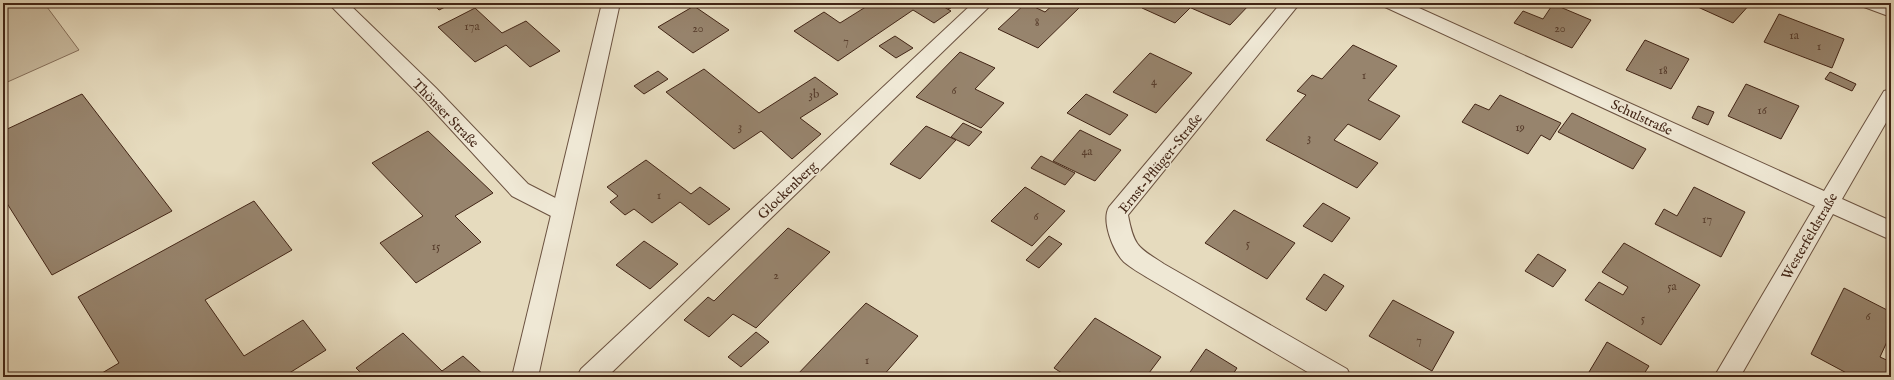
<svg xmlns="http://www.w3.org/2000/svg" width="1894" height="380" font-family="'IM FELL English',serif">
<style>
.green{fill:#cabca1;stroke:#86705c}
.building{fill:#97846d;stroke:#422516}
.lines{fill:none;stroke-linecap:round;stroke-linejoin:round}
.minor-casing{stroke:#6b5240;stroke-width:2}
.tertiary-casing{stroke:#6b5240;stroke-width:2}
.minor{fill:#efe8d5;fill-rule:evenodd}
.tertiary{fill:#efe8d5;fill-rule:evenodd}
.labels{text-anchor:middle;stroke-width:3;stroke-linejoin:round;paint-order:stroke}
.number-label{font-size:12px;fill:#573d2c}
.street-label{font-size:14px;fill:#422516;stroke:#efe8d5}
</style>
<rect width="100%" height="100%" fill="#e6dbbe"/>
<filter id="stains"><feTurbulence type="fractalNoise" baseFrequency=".005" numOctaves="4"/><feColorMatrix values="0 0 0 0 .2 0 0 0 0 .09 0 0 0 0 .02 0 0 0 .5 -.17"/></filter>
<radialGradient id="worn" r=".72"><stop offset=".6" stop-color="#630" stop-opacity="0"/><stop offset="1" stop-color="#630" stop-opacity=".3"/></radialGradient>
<polygon class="green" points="3,3 44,3 79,50 3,84"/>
<g class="building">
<polygon points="432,3 453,3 439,10"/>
<polygon points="872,3 937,3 951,11 934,23 913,10 838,61 794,31 824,12 840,23"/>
<polygon points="940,3 959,3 949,9"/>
<polygon points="1026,3 1045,12 1055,3 1073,3 1081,6 1038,48 998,29"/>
<polygon points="1147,3 1178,3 1190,8 1175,23 1142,8"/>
<polygon points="1251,3 1230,25 1182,4 1183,3"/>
<polygon points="1689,3 1751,3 1733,23"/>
<polygon points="1553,4 1591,20 1572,48 1514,23 1523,11 1543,19"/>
<polygon points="694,6 729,30 693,53 658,27"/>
<polygon points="475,8 502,33 526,21 560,51 530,67 506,45 475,62 438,27"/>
<polygon points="1779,14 1844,39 1832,68 1764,42"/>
<polygon points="895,36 913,48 896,58 879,46"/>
<polygon points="1645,40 1689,59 1671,89 1626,70"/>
<polygon points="1353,45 1397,66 1368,100 1400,116 1380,140 1348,124 1334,140 1378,163 1357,188 1266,140 1306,95 1297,91 1312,75 1322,79"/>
<polygon points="960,52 995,68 975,89 1004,103 981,128 916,97"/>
<polygon points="1150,53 1192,73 1156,113 1113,92"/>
<polygon points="704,69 759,113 815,77 838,94 800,118 821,134 792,159 761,131 734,149 666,92"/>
<polygon points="658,71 668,79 644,94 634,86"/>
<polygon points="1830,72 1856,84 1852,91 1825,79"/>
<polygon points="1746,84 1799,106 1781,139 1728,116"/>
<polygon points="82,94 172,211 52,275 3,197 3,131"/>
<polygon points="1086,94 1128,115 1110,135 1067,113"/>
<polygon points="1500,95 1561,123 1550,140 1541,135 1528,154 1462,122 1475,104 1489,110"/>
<polygon points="1698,106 1714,112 1708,125 1692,118"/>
<polygon points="1572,113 1646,149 1633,169 1558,132"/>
<polygon points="963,123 982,132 969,146 951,137"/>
<polygon points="926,126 956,140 920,179 890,164"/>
<polygon points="1080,130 1121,150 1095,181 1053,161"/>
<polygon points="428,131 493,193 455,216 481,242 416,283 380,243 423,216 372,163"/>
<polygon points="1041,156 1075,173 1065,185 1031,168"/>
<polygon points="646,160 691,194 700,187 730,209 709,225 680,202 652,223 634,209 625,215 610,202 618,196 607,187"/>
<polygon points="1025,187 1065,211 1032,246 991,221"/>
<polygon points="1694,187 1745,212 1721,257 1655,224 1664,209 1677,216"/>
<polygon points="254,201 292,250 205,300 244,356 303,320 326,350 283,377 98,377 97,376 119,363 78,297"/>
<polygon points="1323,203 1350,218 1332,242 1303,226"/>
<polygon points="1234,210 1295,243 1267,279 1205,243"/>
<polygon points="788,228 830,252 756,328 733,314 709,337 684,320 708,297 714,301"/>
<polygon points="1049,236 1062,244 1039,268 1026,260"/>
<polygon points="644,241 678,264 650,289 616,265"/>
<polygon points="1624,243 1700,285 1661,345 1585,300 1599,282 1623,295 1628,287 1602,272"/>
<polygon points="1538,254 1566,270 1553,287 1525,271"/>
<polygon points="1324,274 1344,286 1326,311 1306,299"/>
<polygon points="1844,288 1891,312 1891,333 1880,357 1891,362 1891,377 1854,377 1811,354"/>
<polygon points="1393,300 1454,332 1432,371 1369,336"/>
<polygon points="866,303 918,336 882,377 795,377"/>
<polygon points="1095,318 1161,357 1146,377 1068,377 1054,368"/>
<polygon points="756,332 769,342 741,367 728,357"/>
<polygon points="403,333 442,371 463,356 486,377 365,377 356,368"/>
<polygon points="1607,342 1649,366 1642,377 1586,377"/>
<polygon points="1206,349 1237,368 1231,377 1192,377 1188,375"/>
</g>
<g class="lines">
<defs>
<g id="minor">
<polygon points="328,3 348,3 436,88 528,184 571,206 574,212 571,218 563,221 555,218 512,196 422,98"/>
<polygon points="973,3 993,3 607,377 577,377 581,369"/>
<path d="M1281 3H1300L1128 215C1134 247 1138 247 1164 264L1347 369 1351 377H1316L1148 278C1140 273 1131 268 1124 262 1113 251 1101 221 1109 207Z"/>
<polygon points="1383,3 1408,3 1824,191 1884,91 1891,89 1891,114 1842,199 1891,221 1891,240 1833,214 1740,377 1714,377 1815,206 1385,7"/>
<polygon points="1862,3 1891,4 1891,17 1864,7"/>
</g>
<polygon id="tertiary" points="602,3 620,3 538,377 512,377"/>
</defs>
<use href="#minor" class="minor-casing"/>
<use href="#tertiary" class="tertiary-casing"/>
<use href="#minor" class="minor"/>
<use href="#tertiary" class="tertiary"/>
</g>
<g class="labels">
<g class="number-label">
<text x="1037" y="26">8</text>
<text x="472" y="30">17a</text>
<text x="698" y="32">20</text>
<text x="1560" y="32">20</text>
<text x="1794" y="39">1a</text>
<text x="846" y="45">7</text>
<text x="1819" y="50">1</text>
<text x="1663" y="74">18</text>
<text x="1364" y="79">1</text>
<text x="1154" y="85">4</text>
<text x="954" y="94">6</text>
<text x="814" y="98">3b</text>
<text x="1762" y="114">16</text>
<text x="740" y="130">3</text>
<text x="1520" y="131">19</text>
<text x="1309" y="141">3</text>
<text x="1087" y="155">4a</text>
<text x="659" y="199">1</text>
<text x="1036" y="220">6</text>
<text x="1707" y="223">17</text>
<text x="1248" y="247">5</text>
<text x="436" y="250">15</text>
<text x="776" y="279">2</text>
<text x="1672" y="290">5a</text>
<text x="1868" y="320">6</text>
<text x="1643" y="322">5</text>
<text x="1419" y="344">7</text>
<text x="867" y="364">1</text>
</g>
<g class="street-label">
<text transform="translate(446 113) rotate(46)" y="5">Thönser Straße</text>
<text transform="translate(1642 117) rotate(25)" y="5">Schulstraße</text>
<text transform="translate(1160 163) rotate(-51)" y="5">Ernst-Pflüger-Straße</text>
<text transform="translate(787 190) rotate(-44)" y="5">Glockenberg</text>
<text transform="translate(1809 236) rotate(-60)" y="5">Westerfeldstraße</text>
</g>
</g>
<rect width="1894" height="380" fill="none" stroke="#e6dbbe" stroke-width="16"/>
<rect x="4" y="4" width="1886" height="372" fill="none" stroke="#422516" stroke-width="2"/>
<rect x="8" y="8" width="1878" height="364" fill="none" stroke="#422516"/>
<rect width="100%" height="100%" filter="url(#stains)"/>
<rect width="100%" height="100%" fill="url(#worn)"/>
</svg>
